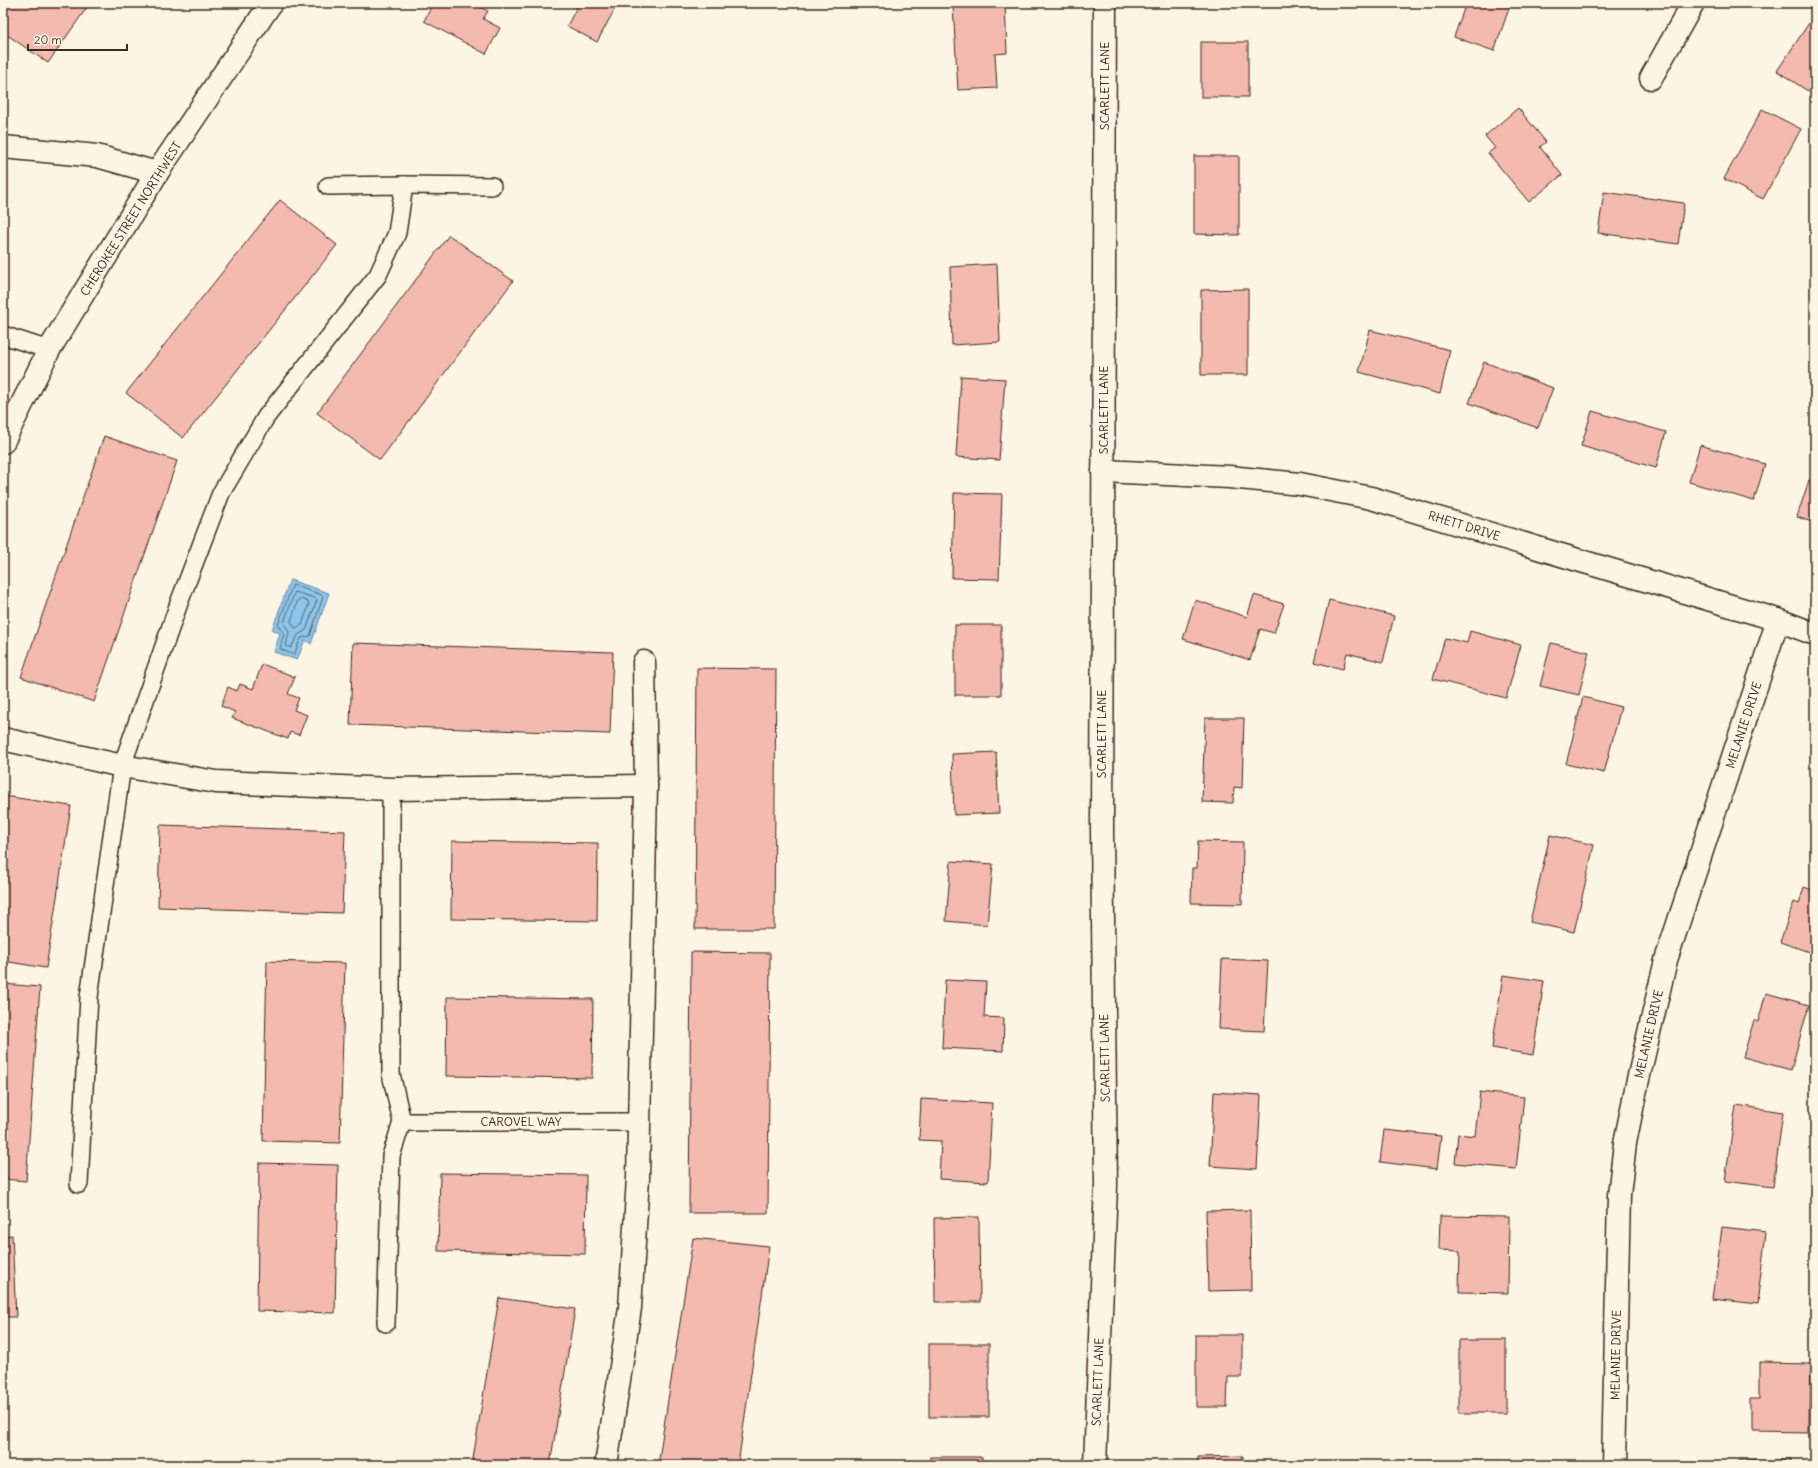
<svg xmlns="http://www.w3.org/2000/svg" width="1818" height="1468" font-family="Delius,sans-serif">
<style>
.water{fill:#8bc5eb;stroke:#6b8799}
.lines{fill:none;stroke-linecap:round;stroke-linejoin:round}
.shore{stroke:#5b6870;stroke-width:1}
.building{fill:#f5baaf;stroke:#3b2a1e}
.service-casing{stroke:#3b2a1e;stroke-width:20}
.minor-casing{stroke:#3b2a1e;stroke-width:25}
.secondary-casing{stroke:#3b2a1e;stroke-width:25}
.service{stroke:#fcf5e5;stroke-width:17}
.minor{stroke:#fcf5e5;stroke-width:22}
.secondary{stroke:#fcf5e5;stroke-width:22}
.labels{text-anchor:middle;stroke-width:4;stroke-linejoin:round;paint-order:stroke}
.street-label{font-size:12px;fill:#3b2a1e;stroke:#fcf5e5}
</style>
<rect width="100%" height="100%" fill="#fcf5e5"/>
<filter id="ink" filterUnits="userSpaceOnUse"><feTurbulence type="fractalNoise" baseFrequency=".025" numOctaves="2"/><feDisplacementMap in="SourceGraphic" scale="8" xChannelSelector="R" yChannelSelector="G"/><feConvolveMatrix kernelMatrix="1 2 1 2 8 2 1 2 1" color-interpolation-filters="sRGB"/></filter>
<g filter="url(#ink)">
<polygon class="water" points="290,580 329,593 311,644 305,640 297,660 274,652 280,633 272,630"/>
<g class="lines">
<g class="shore">
<polygon points="293,585 322,595 323,597 310,636 301,638 294,655 280,649 284,633 278,626"/>
<polygon points="295,592 315,598 317,600 306,630 298,635 291,648 286,646 289,632 284,623"/>
<polygon points="301,599 308,602 309,604 302,625 295,628 291,621 298,600"/>
</g>
</g>
<g class="building">
<polygon points="3,3 90,3 48,63 3,32"/>
<polygon points="433,3 472,3 488,11 483,19 500,28 486,54 424,21"/>
<polygon points="579,3 618,3 597,42 567,26"/>
<polygon points="1005,3 1007,53 995,54 997,88 958,90 953,6"/>
<polygon points="1466,3 1511,3 1494,51 1454,37"/>
<polygon points="1815,14 1815,94 1814,95 1777,71"/>
<rect x="1201" y="42" width="47" height="55"/>
<polygon points="1518,108 1546,142 1540,147 1562,175 1529,202 1488,153 1495,148 1485,136"/>
<polygon points="1762,109 1801,129 1763,199 1724,179"/>
<polygon points="1194,156 1239,156 1239,235 1194,234"/>
<polygon points="1604,192 1684,203 1678,244 1598,233"/>
<polygon points="280,200 337,245 183,438 126,393"/>
<polygon points="449,235 513,281 380,460 317,413"/>
<polygon points="997,264 1000,342 952,345 950,267"/>
<polygon points="1248,289 1248,375 1201,375 1201,290"/>
<polygon points="1370,330 1450,350 1440,394 1359,372"/>
<polygon points="1484,362 1553,388 1538,428 1469,403"/>
<polygon points="961,376 1005,379 999,460 956,457"/>
<polygon points="1592,411 1666,432 1656,468 1581,446"/>
<polygon points="104,436 177,461 94,702 21,677"/>
<polygon points="1700,445 1765,464 1754,501 1689,482"/>
<polygon points="1809,480 1815,482 1815,523 1797,517"/>
<polygon points="954,493 1002,494 999,579 952,578"/>
<polygon points="1254,595 1284,604 1274,633 1260,629 1250,660 1183,639 1195,600 1247,617"/>
<polygon points="1329,600 1394,616 1383,662 1347,653 1343,669 1314,662"/>
<rect x="955" y="625" width="46" height="70"/>
<polygon points="1470,631 1521,645 1506,698 1433,679 1445,638 1467,643"/>
<polygon points="353,643 613,652 610,734 350,725"/>
<polygon points="1551,643 1589,652 1579,695 1540,686"/>
<polygon points="262,664 295,677 288,694 299,698 294,710 307,715 299,735 290,732 288,739 232,718 235,712 221,706 228,687 237,691 240,684 253,689"/>
<polygon points="697,668 776,669 774,929 695,929"/>
<polygon points="1583,697 1621,707 1604,773 1566,764"/>
<polygon points="1205,718 1244,718 1242,788 1234,787 1233,803 1202,802"/>
<polygon points="996,752 999,813 954,815 952,754"/>
<polygon points="4,796 71,806 46,968 3,961"/>
<polygon points="160,825 345,831 342,913 158,907"/>
<polygon points="1550,835 1594,845 1574,932 1530,922"/>
<polygon points="452,841 598,843 597,921 451,919"/>
<polygon points="1198,841 1243,842 1242,904 1191,903 1192,868 1197,868"/>
<polygon points="951,861 993,864 987,925 946,921"/>
<polygon points="1804,887 1815,891 1815,954 1780,942 1794,902 1799,904"/>
<polygon points="691,952 770,953 768,1213 689,1213"/>
<polygon points="1222,959 1268,961 1264,1031 1219,1029"/>
<polygon points="267,961 345,963 340,1143 263,1141"/>
<polygon points="1503,975 1544,981 1533,1055 1492,1048"/>
<polygon points="945,980 986,982 984,1017 1004,1018 1003,1051 942,1048"/>
<polygon points="3,984 40,987 26,1181 3,1179"/>
<polygon points="1766,993 1809,1005 1791,1070 1743,1057 1754,1020 1758,1022"/>
<polygon points="447,997 593,999 592,1078 446,1076"/>
<polygon points="1214,1092 1261,1095 1257,1169 1210,1166"/>
<polygon points="1480,1092 1524,1097 1516,1169 1455,1163 1458,1134 1475,1136"/>
<polygon points="921,1099 992,1103 988,1182 939,1179 941,1141 919,1140"/>
<polygon points="1736,1105 1783,1112 1773,1187 1725,1181"/>
<polygon points="1384,1130 1441,1136 1437,1169 1380,1162"/>
<polygon points="259,1163 338,1165 335,1313 257,1311"/>
<polygon points="440,1173 586,1175 585,1254 438,1251"/>
<polygon points="1250,1210 1251,1290 1208,1291 1206,1211"/>
<polygon points="1440,1216 1509,1217 1508,1293 1459,1292 1460,1251 1439,1250"/>
<polygon points="979,1217 980,1302 935,1302 934,1218"/>
<polygon points="1722,1227 1766,1232 1757,1304 1713,1299"/>
<polygon points="12,1235 16,1317 3,1317 3,1236"/>
<polygon points="693,1238 769,1246 738,1465 658,1465"/>
<polygon points="499,1298 575,1309 550,1465 472,1465"/>
<polygon points="1196,1335 1242,1335 1242,1377 1228,1377 1227,1407 1196,1407"/>
<rect x="1459" y="1340" width="47" height="73"/>
<rect x="929" y="1344" width="60" height="73"/>
<polygon points="1760,1362 1810,1363 1809,1432 1750,1431 1750,1398 1760,1398"/>
<polygon points="1243,1456 1243,1465 1198,1465 1198,1457"/>
<rect x="930" y="1457" width="52" height="8"/>
<polygon points="1792,1460 1792,1465 1739,1465 1739,1461"/>
<polygon points="1502,1461 1502,1465 1458,1465 1458,1462"/>
</g>
<g class="lines">
<defs>
<g id="service">
<polyline points="404,185 492,186"/>
<polyline points="3,335 49,350"/>
<polyline points="402,1122 639,1122"/>
<polyline points="79,1184 89,997 122,766 179,603 221,493 266,417 378,275 397,233 404,185 328,186"/>
<polyline points="386,1323 391,1156 402,1122 391,1074 391,789"/>
</g>
<g id="minor">
<polyline points="1651,78 1693,3"/>
<polyline points="3,147 97,156 157,173"/>
<polyline points="1103,471 1229,477 1300,484 1371,498 1778,620 1815,634"/>
<polyline points="3,739 122,766 216,782 391,789 646,786"/>
<polyline points="606,1465 630,1308 638,1178 646,786 644,662"/>
<polyline points="1095,1465 1106,1185 1102,829 1105,3"/>
<polyline points="1613,1465 1619,1195 1625,1143 1637,1084 1666,960 1778,620"/>
</g>
<polyline id="secondary" points="3,442 49,350 157,173 271,3"/>
</defs>
<use href="#service" class="service-casing"/>
<use href="#minor" class="minor-casing"/>
<use href="#secondary" class="secondary-casing"/>
<use href="#service" class="service"/>
<use href="#minor" class="minor"/>
<use href="#secondary" class="secondary"/>
</g>
</g>
<g class="labels">
<g class="street-label">
<text transform="translate(1105 86) rotate(-90)" y="4">SCARLETT LANE</text>
<text transform="translate(131 219) rotate(-58)" y="4">CHEROKEE STREET NORTHWEST</text>
<text transform="translate(1104 410) rotate(-90)" y="4">SCARLETT LANE</text>
<text transform="translate(1464 526) rotate(17)" y="4">RHETT DRIVE</text>
<text transform="translate(1744 725) rotate(-72)" y="4">MELANIE DRIVE</text>
<text transform="translate(1102 734) rotate(-90)" y="4">SCARLETT LANE</text>
<text transform="translate(1649 1034) rotate(-77)" y="4">MELANIE DRIVE</text>
<text transform="translate(1105 1058) rotate(-91)" y="4">SCARLETT LANE</text>
<text x="521" y="1126">CAROVEL WAY</text>
<text transform="translate(1616 1355) rotate(-89)" y="4">MELANIE DRIVE</text>
<text transform="translate(1098 1382) rotate(-88)" y="4">SCARLETT LANE</text>
</g>
</g>
<rect width="1818" height="1468" fill="none" stroke="#fcf5e5" stroke-width="16"/>
<rect x="8" y="8" width="1802" height="1452" fill="none" stroke="#3b2a1e" stroke-width="1.5" filter="url(#ink)"/>
<path d="M28 44v6h99v-6" fill="none" stroke="#3b2a1e" stroke-width="2"/>
<text x="34" y="44" font-size="12" fill="#3b2a1e" stroke="#fcf5e5" stroke-width="3" paint-order="stroke">20 m</text>
</svg>
